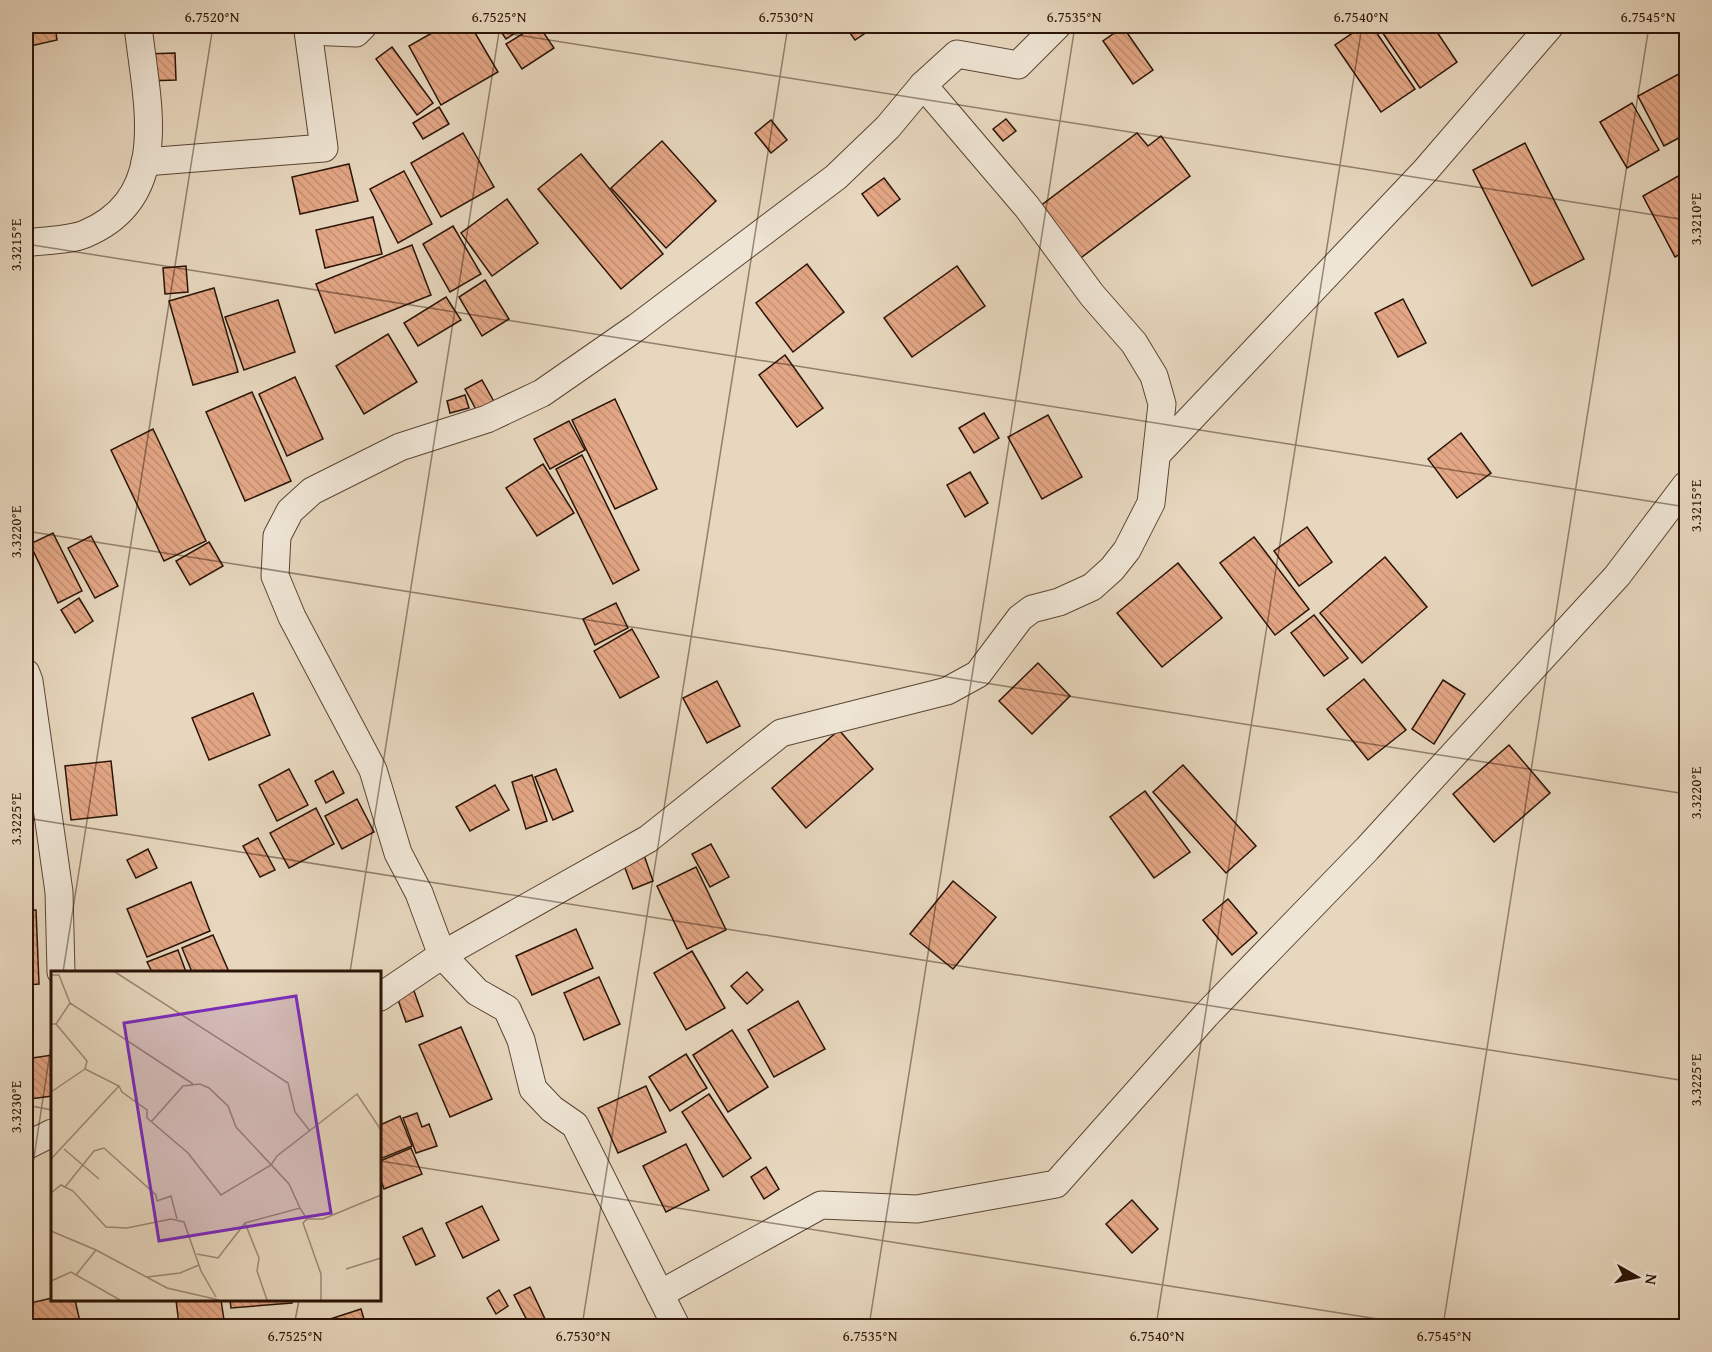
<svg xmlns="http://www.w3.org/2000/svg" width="1712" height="1352" font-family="'Gentium Book Plus',serif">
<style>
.building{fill:url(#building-back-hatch);stroke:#2b1407;stroke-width:1.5}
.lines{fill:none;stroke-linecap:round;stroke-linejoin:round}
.street-casing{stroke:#5a4535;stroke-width:29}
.street{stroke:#efe5d5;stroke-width:27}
.ticks{fill:none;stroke:#2b1407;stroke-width:1.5;stroke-opacity:0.45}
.inset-road{fill:none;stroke:#9c8975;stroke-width:1.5}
.view{fill:#7b2cbf;fill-opacity:0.15;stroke:#7b2cbf;stroke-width:3}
.inset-edge{fill:none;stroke:#2b1407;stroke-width:3}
.neatline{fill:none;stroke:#2b1407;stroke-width:2}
.ticks-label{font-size:15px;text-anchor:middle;fill:#2b1407}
</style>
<defs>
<pattern id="building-back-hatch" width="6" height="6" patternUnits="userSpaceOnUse" patternTransform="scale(1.5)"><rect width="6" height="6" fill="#e4a786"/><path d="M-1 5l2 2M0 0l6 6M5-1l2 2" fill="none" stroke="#c48f72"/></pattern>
</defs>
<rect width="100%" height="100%" fill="#e7d7be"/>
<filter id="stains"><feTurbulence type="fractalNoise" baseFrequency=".00333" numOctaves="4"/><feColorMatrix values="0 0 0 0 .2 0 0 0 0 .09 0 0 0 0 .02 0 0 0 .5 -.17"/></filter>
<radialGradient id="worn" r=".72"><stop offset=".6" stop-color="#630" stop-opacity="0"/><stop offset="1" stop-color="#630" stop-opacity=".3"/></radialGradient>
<g class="building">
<polygon points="26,26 55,26 57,40 26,47"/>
<polygon points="444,26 471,26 498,72 441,105 409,46"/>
<polygon points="497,26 526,26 506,39"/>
<polygon points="535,26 539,26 554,48 522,69 506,44"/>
<polygon points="845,26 876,26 855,40"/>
<polygon points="1363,26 1372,26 1415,89 1381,112 1335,45"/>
<polygon points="1378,26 1433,26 1457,62 1420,88"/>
<polygon points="1123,27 1153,70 1133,84 1103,41"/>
<polygon points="392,47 433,103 417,115 376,59"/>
<polygon points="175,53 176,80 146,81 146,54"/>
<polygon points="1686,70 1686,134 1664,146 1638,96"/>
<polygon points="1632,103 1659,150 1627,168 1600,122"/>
<polygon points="439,107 449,124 423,139 413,123"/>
<polygon points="1006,119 1016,131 1003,141 993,129"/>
<polygon points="771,120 787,140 771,153 755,133"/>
<polygon points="463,133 494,187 441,217 411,163"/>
<polygon points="1137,133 1148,146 1161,136 1190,176 1078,260 1039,207"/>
<polygon points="662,141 716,201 666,248 611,188"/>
<polygon points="1525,143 1584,259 1532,286 1473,170"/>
<polygon points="581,154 663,254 621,289 538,189"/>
<polygon points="1686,159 1686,176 1679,163"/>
<polygon points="349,164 358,201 300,214 292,177"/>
<polygon points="404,171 432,224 398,243 370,189"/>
<polygon points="1680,175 1686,187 1686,251 1675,257 1643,196"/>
<polygon points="884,178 900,199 878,216 862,194"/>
<polygon points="507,199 538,243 492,276 461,233"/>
<polygon points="373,217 382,254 325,268 316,230"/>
<polygon points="453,226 481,274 450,292 423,244"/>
<polygon points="412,245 431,295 335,333 316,284"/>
<polygon points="807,264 844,312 793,352 756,303"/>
<polygon points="186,266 188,292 165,294 163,268"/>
<polygon points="957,266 985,306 912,357 884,318"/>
<polygon points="485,280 509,319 482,336 459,297"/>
<polygon points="214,288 238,372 193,385 169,301"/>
<polygon points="446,297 461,320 418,346 404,323"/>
<polygon points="1403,299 1426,343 1398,357 1375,313"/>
<polygon points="278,300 295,352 244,370 225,317"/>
<polygon points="388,334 417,382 364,414 336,366"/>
<polygon points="785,355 823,408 797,427 759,375"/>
<polygon points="295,377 323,439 287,456 259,394"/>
<polygon points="482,380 497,407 480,417 465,389"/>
<polygon points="252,392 291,481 245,501 206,412"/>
<polygon points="465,395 469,408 450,413 447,401"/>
<polygon points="615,399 657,489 615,509 572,420"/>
<polygon points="984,413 999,438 974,453 959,428"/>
<polygon points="1048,415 1082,477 1042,499 1008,437"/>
<polygon points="569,421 585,450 550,469 534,439"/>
<polygon points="153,429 206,541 164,561 111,450"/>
<polygon points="1461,433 1491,473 1457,498 1428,459"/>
<polygon points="582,455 639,570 613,584 556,469"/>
<polygon points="543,464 574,513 537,536 506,488"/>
<polygon points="970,472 988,503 965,517 947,485"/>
<polygon points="1307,527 1332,562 1299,586 1274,551"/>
<polygon points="53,533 82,591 58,603 30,544"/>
<polygon points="91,536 118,586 95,598 68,548"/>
<polygon points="1254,537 1309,609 1275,635 1220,563"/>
<polygon points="209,542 223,566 190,585 176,561"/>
<polygon points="1385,557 1427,607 1362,663 1320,613"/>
<polygon points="1178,563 1222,618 1162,667 1117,613"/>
<polygon points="79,598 93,621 75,633 61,610"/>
<polygon points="616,603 628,628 595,645 583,619"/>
<polygon points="1314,615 1348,658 1324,676 1291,633"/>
<polygon points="632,629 659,677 620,698 594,651"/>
<polygon points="1038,663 1070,696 1032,734 999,701"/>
<polygon points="1364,679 1406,730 1368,760 1327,709"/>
<polygon points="1443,680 1465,694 1434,744 1412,729"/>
<polygon points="717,681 740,726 707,743 683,698"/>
<polygon points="253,693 270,735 209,760 192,718"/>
<polygon points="839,730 873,769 806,828 772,788"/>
<polygon points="1509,745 1550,793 1494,842 1453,794"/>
<polygon points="111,761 117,815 71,820 65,766"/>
<polygon points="1183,765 1256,846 1226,873 1153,792"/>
<polygon points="289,769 308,805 277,821 259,785"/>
<polygon points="556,769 573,811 553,820 535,777"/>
<polygon points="333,771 344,793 326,803 315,781"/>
<polygon points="532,775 547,821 526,829 512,782"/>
<polygon points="495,785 509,810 470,831 456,807"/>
<polygon points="1145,791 1190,852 1154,878 1110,817"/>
<polygon points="357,799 374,832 342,849 325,816"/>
<polygon points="316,808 334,844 289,868 270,833"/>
<polygon points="258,838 275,870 260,877 243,846"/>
<polygon points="711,844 729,877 710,887 692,854"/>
<polygon points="148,849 157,868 136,878 127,860"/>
<polygon points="644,855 653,881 633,889 623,863"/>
<polygon points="696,867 726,930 687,949 657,886"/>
<polygon points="953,881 996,917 953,969 910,934"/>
<polygon points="191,882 210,931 147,957 127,909"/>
<polygon points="1228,899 1257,933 1232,955 1203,920"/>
<polygon points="26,910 36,910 39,984 26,985"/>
<polygon points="576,929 593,968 532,995 516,956"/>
<polygon points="213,935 229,972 192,972 182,948"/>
<polygon points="178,950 186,972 152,972 147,962"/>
<polygon points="692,951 725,1008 686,1030 654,973"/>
<polygon points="747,972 763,990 747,1004 731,986"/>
<polygon points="599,977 620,1024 584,1040 564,993"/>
<polygon points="414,991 423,1016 406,1022 397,997"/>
<polygon points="798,1001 825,1049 774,1077 748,1030"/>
<polygon points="461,1027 492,1099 450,1117 419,1045"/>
<polygon points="732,1030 768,1087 728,1112 693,1055"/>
<polygon points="686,1054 707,1088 670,1111 649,1077"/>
<polygon points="52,1055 52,1096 30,1099 26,1059"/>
<polygon points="646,1086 666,1132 618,1153 598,1108"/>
<polygon points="709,1094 751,1158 723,1177 682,1112"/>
<polygon points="417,1113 422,1127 429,1124 437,1146 416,1153 403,1118"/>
<polygon points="400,1116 412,1146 380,1159 380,1125"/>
<polygon points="686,1144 709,1190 666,1212 643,1166"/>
<polygon points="411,1148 422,1174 384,1189 380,1178 380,1161"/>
<polygon points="766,1167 779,1189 764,1199 751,1177"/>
<polygon points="1132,1200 1158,1229 1132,1253 1106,1224"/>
<polygon points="482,1206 499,1240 463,1258 446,1223"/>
<polygon points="422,1228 435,1256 416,1265 403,1237"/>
<polygon points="530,1287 545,1319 530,1326 514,1295"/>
<polygon points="499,1290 508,1306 496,1314 487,1298"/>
<polygon points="52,1298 75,1300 81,1326 29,1326 26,1304"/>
<polygon points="176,1300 221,1300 224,1320 179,1325"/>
<polygon points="230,1300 292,1300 292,1303 231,1308"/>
<polygon points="361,1309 366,1326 325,1326 324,1321"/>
</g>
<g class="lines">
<defs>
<g id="street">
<polyline points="145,162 324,148 308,31 356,33 363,26"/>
<path d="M26 243C44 240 68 241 85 234 174 197 146 100 138 26"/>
<polyline points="1159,452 1425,171 1550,26"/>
<polyline points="26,673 29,681 59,892 61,972"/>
<polyline points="380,997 442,955 648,839 781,733 947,691 978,674 1020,618 1032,609 1059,602 1092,587 1112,569 1127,550 1151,503 1162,404 1154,376 1134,343 1092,295 1027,207 923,85"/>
<polyline points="26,1146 52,1133"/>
<polyline points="660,1294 821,1205 917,1209 1056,1184 1206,1015 1367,849 1617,576 1686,485"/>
<polyline points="676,1326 575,1125 552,1109 533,1089 521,1040 507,1009 477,992 442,955 419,893 398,853 373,770 292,617 275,576 277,536 290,511 312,491 400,447 487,419 542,393 637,327 836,177 888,127 923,85 957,54 1018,65 1057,26"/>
</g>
</defs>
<use href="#street" class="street-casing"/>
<use href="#street" class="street"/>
</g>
<path class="ticks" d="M460 26 1686 220M26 244 1686 507M26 531 1686 794M26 818 1686 1081M63 972 213 26M350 972 500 26M26 1105 52 1110M380 1161 1422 1326M26 1210 52 1039M294 1326 299 1300M582 1326 788 26M869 1326 1075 26M1156 1326 1362 26M1443 1326 1649 26"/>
<g transform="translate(51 971)">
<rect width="330" height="330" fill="#e7d7be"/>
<path class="inset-road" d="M64 1 237 112 244 141 259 160M0 4H8L19 32 142 113M0 53H5L19 32M5 53 36 90 34 98M34 98 68 115 71 121 96 139V147L137 182 170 224 220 194 226 185 306 123 330 159M0 121 34 98M100 151 132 115 149 113 158 117 177 135 185 156 238 213 249 237M13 178 48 208M0 188 68 115M14 216 43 180 53 177 105 224 106 230 120 225 126 248M0 222 10 214 22 220 55 256 76 257 120 248 133 251 150 300 165 326M256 248 252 252 270 303V329M194 252 208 287 206 300 216 329M0 260 45 279 116 317 168 329M146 283 167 287 194 252 249 237 256 248H272L330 224M295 298 330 287M25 304 45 279M96 306 129 302 148 294M0 310 20 301 69 329"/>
<path class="view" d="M245 25 280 242 108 270 73 52Z"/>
<rect width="330" height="330" class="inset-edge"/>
</g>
<rect width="1712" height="1352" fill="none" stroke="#e7d7be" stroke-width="66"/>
<g transform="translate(1637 1277) rotate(99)" stroke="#efe5d5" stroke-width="4.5" paint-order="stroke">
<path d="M0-4.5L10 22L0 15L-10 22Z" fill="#2b1407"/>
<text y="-9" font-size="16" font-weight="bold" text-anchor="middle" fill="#2b1407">N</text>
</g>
<rect x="33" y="33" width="1646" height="1286" class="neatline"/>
<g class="ticks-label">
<text x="212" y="22">6.7520°N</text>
<text x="499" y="22">6.7525°N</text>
<text x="786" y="22">6.7530°N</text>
<text x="1074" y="22">6.7535°N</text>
<text x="1361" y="22">6.7540°N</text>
<text x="1648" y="22">6.7545°N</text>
<text transform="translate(1696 219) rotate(-90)" y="5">3.3210°E</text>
<text transform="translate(16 245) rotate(-90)" y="5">3.3215°E</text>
<text transform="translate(1696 506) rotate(-90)" y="5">3.3215°E</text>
<text transform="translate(16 532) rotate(-90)" y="5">3.3220°E</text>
<text transform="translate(1696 793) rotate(-90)" y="5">3.3220°E</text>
<text transform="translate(16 819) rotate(-90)" y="5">3.3225°E</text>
<text transform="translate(1696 1080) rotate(-90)" y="5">3.3225°E</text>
<text transform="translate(16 1107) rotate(-90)" y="5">3.3230°E</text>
<text x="295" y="1341">6.7525°N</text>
<text x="583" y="1341">6.7530°N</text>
<text x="870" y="1341">6.7535°N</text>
<text x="1157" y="1341">6.7540°N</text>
<text x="1444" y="1341">6.7545°N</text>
</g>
<rect width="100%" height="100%" filter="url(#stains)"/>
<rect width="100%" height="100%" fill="url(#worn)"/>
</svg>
